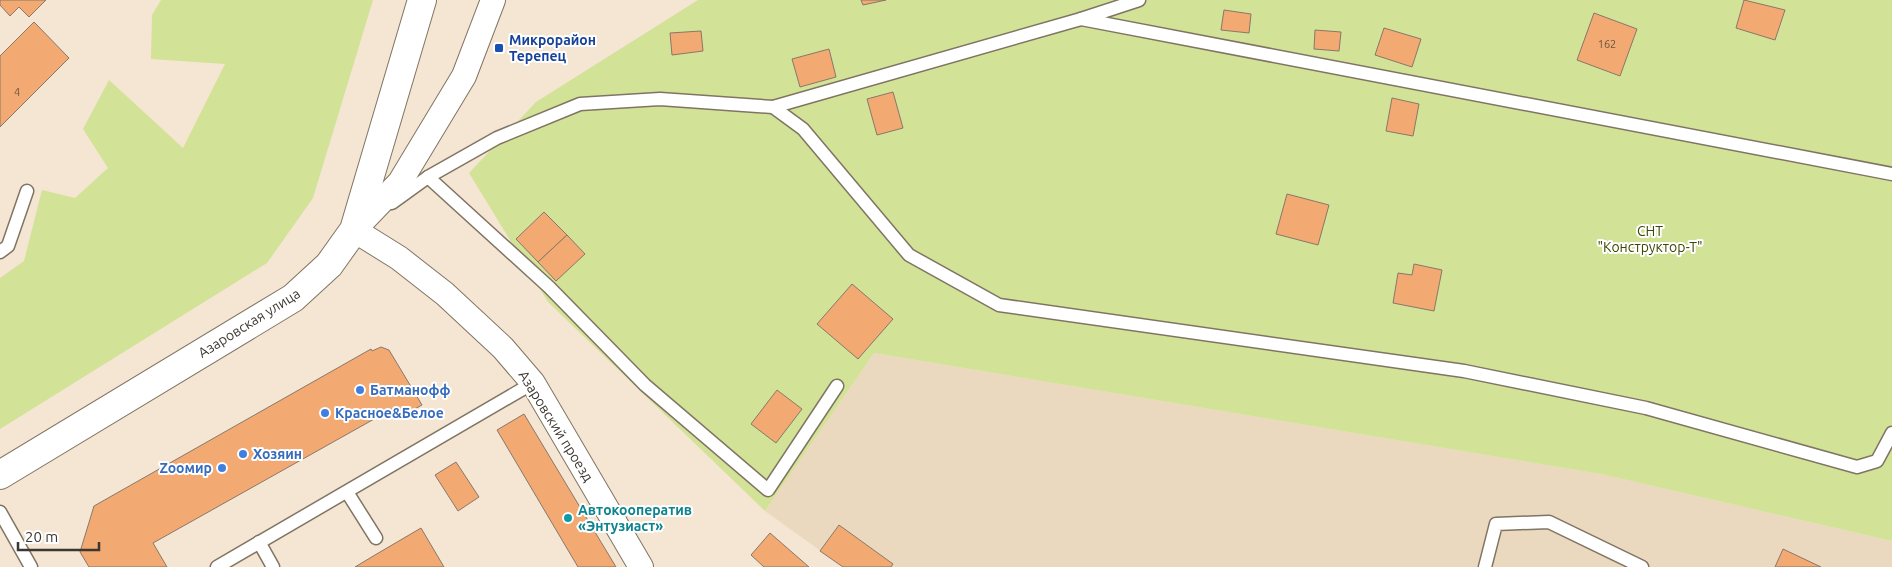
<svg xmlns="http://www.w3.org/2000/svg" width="1892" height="567" font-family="Ubuntu,sans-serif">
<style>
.built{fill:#ebd9bf}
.green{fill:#d2e296}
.building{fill:#f2aa72;stroke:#89776a}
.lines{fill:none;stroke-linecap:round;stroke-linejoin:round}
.service-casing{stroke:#807463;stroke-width:15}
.minor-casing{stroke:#807463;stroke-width:26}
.tertiary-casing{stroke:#807463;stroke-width:30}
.service{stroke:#fff;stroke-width:12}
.minor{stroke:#fff;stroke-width:24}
.tertiary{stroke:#fff;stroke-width:28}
.transit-dot{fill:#1a4fb4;stroke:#fff;stroke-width:2}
.shop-dot{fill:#3f7fe0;stroke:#fff;stroke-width:2}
.culture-dot{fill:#0f9aa8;stroke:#fff;stroke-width:2}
.labels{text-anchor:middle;stroke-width:4;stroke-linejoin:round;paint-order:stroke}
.number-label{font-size:11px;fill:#6a5440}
.transit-label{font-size:14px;font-weight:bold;fill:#164399;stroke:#fff;text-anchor:start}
.park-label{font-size:14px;fill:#3e4705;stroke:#fff}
.street-label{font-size:14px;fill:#3c3730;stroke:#fff}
.shop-label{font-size:14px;font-weight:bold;fill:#366cbe;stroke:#fff;text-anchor:start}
.culture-label{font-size:14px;font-weight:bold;fill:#0d838f;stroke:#fff;text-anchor:start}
</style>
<rect width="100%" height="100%" fill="#f4e6d3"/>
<polygon class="built" points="874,353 1601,474 1892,541 1892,567 843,567 765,511"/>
<g class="green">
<polygon points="161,0 373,0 313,198 267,263 0,429 0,278 24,261 42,190 75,198 108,168 83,129 109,80 183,148 225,64 151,59 152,15"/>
<polygon points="698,0 1892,0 1892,541 1601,474 874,353 765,511 548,302 469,173 536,102"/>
</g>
<g class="building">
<polygon points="0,0 46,0 29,17 19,7 10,16 0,5"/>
<polygon points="861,0 886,0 863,5"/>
<polygon points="1744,0 1785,10 1775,40 1736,28"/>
<polygon points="1224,10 1251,14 1249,33 1221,30"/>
<polygon points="1594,13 1637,29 1620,76 1577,60"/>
<polygon points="34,22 69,58 0,127 0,56"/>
<polygon points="1384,28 1421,39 1412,67 1375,55"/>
<polygon points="1315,30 1341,32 1339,51 1314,49"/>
<polygon points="701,31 703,51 672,55 670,33"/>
<polygon points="829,49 836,77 800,87 792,59"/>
<polygon points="893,92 903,128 877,135 867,99"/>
<polygon points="1392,98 1419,104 1413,136 1386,131"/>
<polygon points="1287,194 1329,205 1318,245 1276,234"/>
<polygon points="544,212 567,235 538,262 516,239"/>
<polygon points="567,235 585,254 556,281 538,262"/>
<polygon points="1414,264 1442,270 1434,311 1393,303 1398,273 1412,275"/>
<polygon points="852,284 893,319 858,359 817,324"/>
<polygon points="381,347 389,350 422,405 397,419 392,409 153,543 167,567 89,567 80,552 94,506 371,349 372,351"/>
<polygon points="777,390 802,409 776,443 751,424"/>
<polygon points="524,414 616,567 578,567 497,430"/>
<polygon points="456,462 479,497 458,511 435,475"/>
<polygon points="839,525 893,564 891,567 843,567 820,551"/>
<polygon points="421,528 444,567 355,567 375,555"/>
<polygon points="770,533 809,567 764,567 751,555"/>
<polygon points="1783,549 1821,567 1775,567"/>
</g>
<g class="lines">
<defs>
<g id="service">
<polyline points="1139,0 1081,19 1892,174"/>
<polyline points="773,107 803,129 909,255 999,305 1464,371 1646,408 1857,467 1877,461 1892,433"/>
<polyline points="428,177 549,287 645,385 768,490 837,386"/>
<polyline points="392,203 428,177 497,138 580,104 660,99 773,107 1081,19"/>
<polyline points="0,252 8,246 27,191"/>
<polyline points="347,492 376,538"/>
<polyline points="0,512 31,567"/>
<polyline points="259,542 273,567"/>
<polyline points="217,567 533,383"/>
<polyline points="1485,567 1496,524 1549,522 1642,567"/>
</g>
<polyline id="minor" points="493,0 464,76 400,182 354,230 399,258 445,294 503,348 533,383 641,567"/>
<polyline id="tertiary" points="0,475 293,298 329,265 354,230 422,0"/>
</defs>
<use href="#service" class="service-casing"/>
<use href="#minor" class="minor-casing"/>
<use href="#tertiary" class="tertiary-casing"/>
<use href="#service" class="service"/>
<use href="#minor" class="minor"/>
<use href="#tertiary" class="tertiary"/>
</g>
<rect class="transit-dot" x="494" y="43" width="10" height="10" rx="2.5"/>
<g class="shop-dot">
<circle cx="360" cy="390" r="5"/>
<circle cx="325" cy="413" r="5"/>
<circle cx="243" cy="454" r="5"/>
<circle cx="222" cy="468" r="5"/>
</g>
<circle class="culture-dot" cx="568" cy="518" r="5"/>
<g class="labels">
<g class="number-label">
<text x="1607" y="48">162</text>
<text x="17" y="96">4</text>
</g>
<g class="transit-label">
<text x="509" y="45">Микрорайон<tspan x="509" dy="16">Терепец</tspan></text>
</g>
<g class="park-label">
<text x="1650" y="236">СНТ<tspan x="1650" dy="16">"Конструктор-Т"</tspan></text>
</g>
<g class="street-label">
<text transform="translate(249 323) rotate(-32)" y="5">Азаровская улица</text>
<text transform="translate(556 426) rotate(58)" y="5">Азаровский проезд</text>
</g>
<g class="shop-label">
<text x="370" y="395">Батманофф</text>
<text x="335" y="418">Красное&amp;Белое</text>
<text x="253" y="459">Хозяин</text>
<text x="212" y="473" text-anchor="end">Zooмир</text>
</g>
<g class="culture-label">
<text x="578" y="515">Автокооператив<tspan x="578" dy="16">«Энтузиаст»</tspan></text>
</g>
</g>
<path d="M18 542v8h81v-8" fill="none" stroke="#3c3730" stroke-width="2.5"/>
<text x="25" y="542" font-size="15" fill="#3c3730" stroke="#ffffff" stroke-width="4" paint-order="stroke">20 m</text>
</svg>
